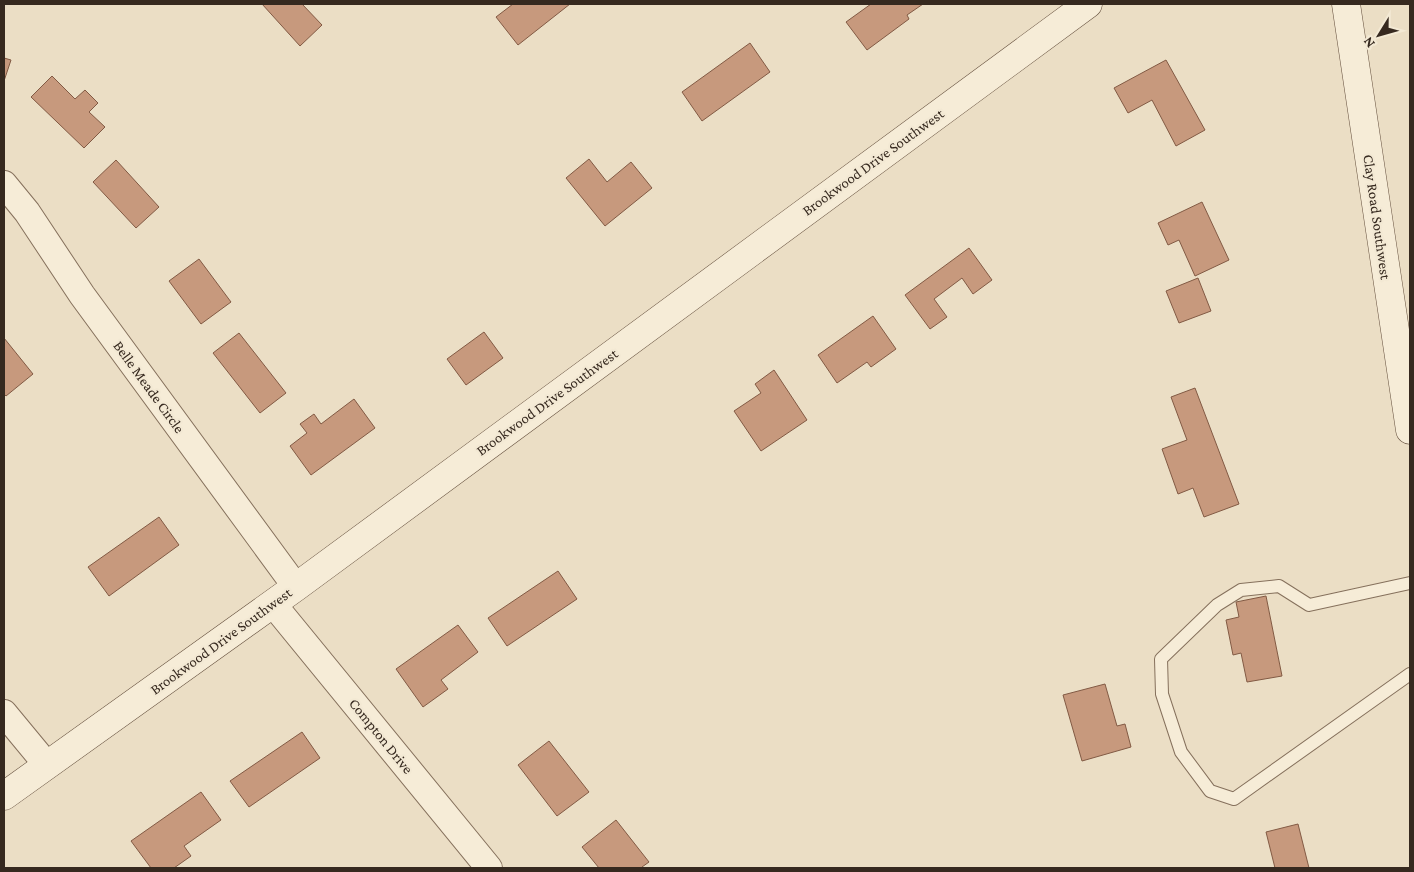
<svg xmlns="http://www.w3.org/2000/svg" width="1414" height="872" font-family="'Crimson Pro',serif">
<style>
.building{fill:#c7997d;stroke:#825a44}
.lines{fill:none;stroke-linecap:round;stroke-linejoin:round}
.lane-casing{stroke:#85705c;stroke-width:14}
.street-casing{stroke:#85705c;stroke-width:28}
.secondary-casing{stroke:#66513f;stroke-width:29}
.lane{stroke:#f6ecd7;stroke-width:12}
.street{stroke:#f6ecd7;stroke-width:26}
.secondary{stroke:#f6ecd7;stroke-width:28}
.labels{text-anchor:middle;stroke-width:4.5;stroke-linejoin:round;paint-order:stroke}
.street-label{font-size:15px;fill:#36291f;stroke:#f3e9d4}
</style>
<rect width="100%" height="100%" fill="#ebdec5"/>
<g class="building">
<polygon points="262,4 302,4 322,25 300,46"/>
<polygon points="513,4 570,4 518,45 496,17"/>
<polygon points="871,4 923,4 907,15 909,19 867,50 846,22"/>
<polygon points="750,43 770,72 702,121 682,92"/>
<polygon points="4,58 11,60 4,81"/>
<polygon points="1166,60 1205,130 1176,146 1152,100 1128,113 1114,88"/>
<polygon points="52,76 75,99 85,90 98,103 89,112 105,127 84,148 31,97"/>
<polygon points="589,159 607,182 631,162 652,188 605,226 566,178"/>
<polygon points="116,160 159,207 136,228 93,182"/>
<polygon points="1202,202 1229,260 1195,276 1179,240 1168,245 1158,223"/>
<polygon points="969,248 992,280 973,294 962,278 934,299 947,317 930,329 905,295"/>
<polygon points="199,259 231,302 201,324 169,281"/>
<polygon points="1198,278 1211,311 1179,323 1166,291"/>
<polygon points="873,316 896,349 871,367 867,362 837,383 818,355"/>
<polygon points="484,332 503,358 466,385 447,359"/>
<polygon points="239,333 286,393 260,413 213,353"/>
<polygon points="4,338 33,374 6,396 4,394"/>
<polygon points="774,370 807,420 761,451 734,411 761,393 755,384"/>
<polygon points="1195,388 1239,504 1204,517 1193,488 1178,494 1162,449 1187,440 1171,397"/>
<polygon points="354,399 375,428 311,475 290,446 307,433 300,424 314,414 321,424"/>
<polygon points="159,517 179,545 109,596 88,567"/>
<polygon points="558,571 577,599 507,646 488,618"/>
<polygon points="1266,596 1282,676 1247,682 1241,653 1233,655 1226,620 1239,617 1236,602"/>
<polygon points="458,625 478,652 441,680 448,689 423,707 396,669"/>
<polygon points="1105,684 1117,726 1125,724 1131,747 1082,761 1063,695"/>
<polygon points="302,732 320,758 249,807 230,781"/>
<polygon points="549,741 589,792 557,816 518,765"/>
<polygon points="201,792 221,820 184,846 191,856 174,868 151,868 131,841"/>
<polygon points="616,820 649,862 642,867 643,868 599,868 582,847"/>
<polygon points="1298,824 1309,868 1275,868 1266,832"/>
</g>
<g class="lines">
<defs>
<polyline id="lane" points="1410,583 1309,605 1279,586 1241,590 1217,605 1161,659 1162,694 1181,752 1210,791 1234,799 1410,674"/>
<g id="street">
<polyline points="4,184 27,212 82,295 296,587"/>
<polyline points="273,604 489,868"/>
<polyline points="4,713 47,765"/>
</g>
<g id="secondary">
<polyline points="1346,4 1410,430"/>
<polyline points="4,796 296,587 1088,4"/>
</g>
</defs>
<use href="#lane" class="lane-casing"/>
<use href="#street" class="street-casing"/>
<use href="#secondary" class="secondary-casing"/>
<use href="#lane" class="lane"/>
<use href="#street" class="street"/>
<use href="#secondary" class="secondary"/>
</g>
<g class="labels">
<g class="street-label">
<text transform="translate(873 162) rotate(-36)" y="5">Brookwood Drive Southwest</text>
<text transform="translate(1377 217) rotate(82)" y="5">Clay Road Southwest</text>
<text transform="translate(149 387) rotate(54)" y="5">Belle Meade Circle</text>
<text transform="translate(547 402) rotate(-36)" y="5">Brookwood Drive Southwest</text>
<text transform="translate(221 641) rotate(-36)" y="5">Brookwood Drive Southwest</text>
<text transform="translate(381 736) rotate(51)" y="5">Compton Drive</text>
</g>
</g>
<rect width="1414" height="872" fill="none" stroke="#36291f" stroke-width="10"/>
<g transform="translate(1379 35) rotate(233)" stroke="#f3e9d4" stroke-width="4" paint-order="stroke">
<path d="M0-4L9 19L0 12L-9 19Z" fill="#36291f"/>
<text y="-8" font-size="14" font-weight="bold" text-anchor="middle" fill="#36291f">N</text>
</g>
</svg>
